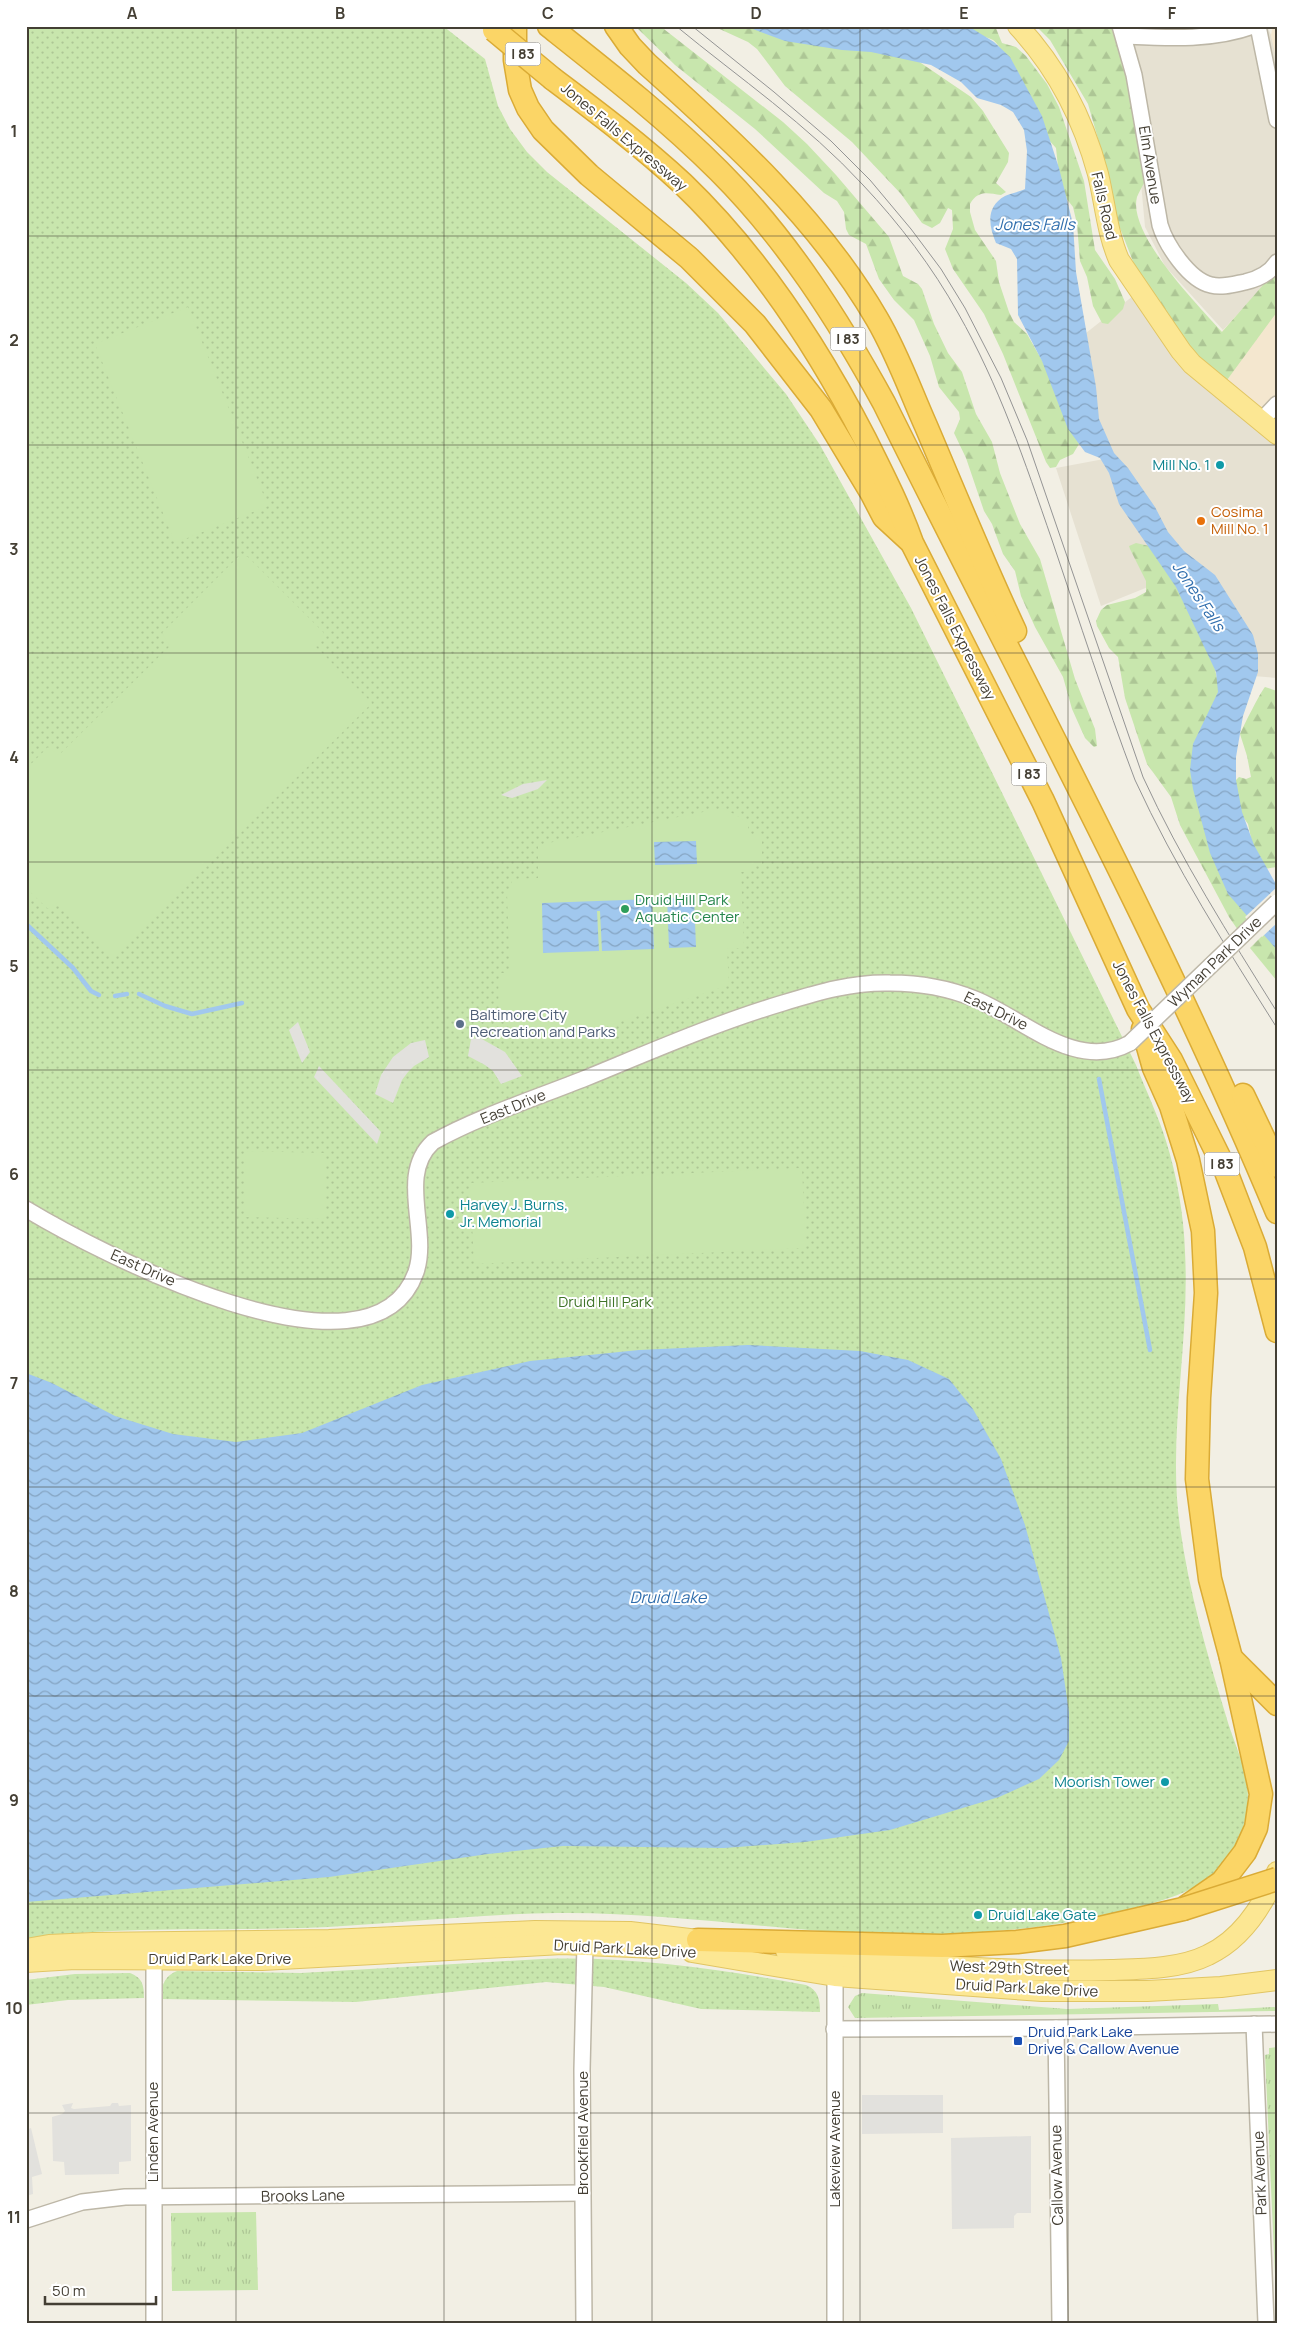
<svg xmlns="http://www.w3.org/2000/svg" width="1303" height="2349" font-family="Manrope,sans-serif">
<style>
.residential{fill:#e6e1d2}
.commercial{fill:#f4e7cf}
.grass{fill:url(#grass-tufts)}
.forest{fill:url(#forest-firs)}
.park{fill:url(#park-dots)}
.pitch{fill:#c8e6ad}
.parking{fill:#e2e1dd}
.water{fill:url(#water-waves)}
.pier{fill:#f2efe4}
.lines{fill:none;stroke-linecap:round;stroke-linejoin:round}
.stream{stroke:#a1c8ee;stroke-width:4.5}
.minor-casing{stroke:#bdb7a7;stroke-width:18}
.major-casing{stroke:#e1c563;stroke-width:22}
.highway-casing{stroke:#daab36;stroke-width:25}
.minor{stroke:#fff;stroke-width:15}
.major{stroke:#fce793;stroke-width:20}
.highway{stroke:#fbd566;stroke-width:22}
.tram{stroke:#949494;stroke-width:1}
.minor-bridge-casing{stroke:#bdb7a7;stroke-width:18;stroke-linecap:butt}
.highway-bridge-casing{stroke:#daab36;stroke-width:25;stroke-linecap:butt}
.minor-bridge{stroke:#fff;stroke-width:15}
.highway-bridge{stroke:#fbd566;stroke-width:22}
.grid{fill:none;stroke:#443f34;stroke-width:1;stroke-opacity:0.55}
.culture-dot{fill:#0f9aa8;stroke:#fff;stroke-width:2}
.food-dot{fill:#e8710a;stroke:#fff;stroke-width:2}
.leisure-dot{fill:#2e9e5b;stroke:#fff;stroke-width:2}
.service-dot{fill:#5c6f8a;stroke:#fff;stroke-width:2}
.transit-dot{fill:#1a4fb4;stroke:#fff;stroke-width:2}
.labels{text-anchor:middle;stroke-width:4;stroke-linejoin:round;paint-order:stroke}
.shield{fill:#fff;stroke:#7c7971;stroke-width:1}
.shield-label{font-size:14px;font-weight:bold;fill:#443f34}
.street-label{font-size:15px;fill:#443f34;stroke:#fff}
.culture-label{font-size:15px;fill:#0d838f;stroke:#fff;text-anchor:end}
.food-label{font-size:15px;fill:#c56008;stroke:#fff;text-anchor:start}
.leisure-label{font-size:15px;fill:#27864d;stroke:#fff;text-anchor:start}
.service-label{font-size:15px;fill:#4e5e75;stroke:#fff;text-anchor:start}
.park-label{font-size:15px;fill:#3f7429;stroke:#fff}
.transit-label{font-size:15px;fill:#164399;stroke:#fff;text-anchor:start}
.water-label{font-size:16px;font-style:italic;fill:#306ead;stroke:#fff}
.neatline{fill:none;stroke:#443f34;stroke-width:2}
.grid-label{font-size:16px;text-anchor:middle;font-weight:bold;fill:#443f34}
</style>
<defs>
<pattern id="grass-tufts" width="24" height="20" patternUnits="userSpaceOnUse" patternTransform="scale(1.25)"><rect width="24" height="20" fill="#c8e6ad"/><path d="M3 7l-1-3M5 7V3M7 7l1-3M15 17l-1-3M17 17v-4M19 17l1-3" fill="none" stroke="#adc695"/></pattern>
<pattern id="forest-firs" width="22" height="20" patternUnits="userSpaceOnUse" patternTransform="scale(1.25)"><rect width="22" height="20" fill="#c8e6ad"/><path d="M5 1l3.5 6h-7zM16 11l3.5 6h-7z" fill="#adc695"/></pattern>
<pattern id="park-dots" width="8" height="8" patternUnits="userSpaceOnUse" patternTransform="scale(1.25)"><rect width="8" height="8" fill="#c8e6ad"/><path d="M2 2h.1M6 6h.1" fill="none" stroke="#adc695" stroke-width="1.8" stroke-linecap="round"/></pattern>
<pattern id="water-waves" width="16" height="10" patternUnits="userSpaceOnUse" patternTransform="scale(1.25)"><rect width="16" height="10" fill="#a1c8ee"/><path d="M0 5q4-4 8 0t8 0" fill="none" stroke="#85a4c2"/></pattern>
</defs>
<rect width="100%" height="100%" fill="#f2efe4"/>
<g class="residential">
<polygon points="1120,26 1267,26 1271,35 1277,62 1277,268 1257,293 1223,330 1165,266 1145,227 1139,161 1130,96 1120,59"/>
<polygon points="1133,296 1251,422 1277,445 1277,678 1241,675 1185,572 1101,606 1056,468 1104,459 1086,333"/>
</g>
<g class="commercial">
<polygon points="1273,26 1277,26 1277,62 1271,35"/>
<polygon points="1277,268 1277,424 1198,358 1257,293"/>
</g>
<g class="grass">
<polygon points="862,1993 1067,2009 1218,2004 1219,2010 1274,2007 1277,2008 1277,2011 855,2018 848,2007 855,1996"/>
<polygon points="1277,2047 1277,2319 1265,2055 1269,2054 1269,2048"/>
<polygon points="256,2212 258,2290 172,2291 171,2213"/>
</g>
<g class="forest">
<polygon points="635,26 660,26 783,122 807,144 836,175 889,237 903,276 918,284 922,289 934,324 948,353 962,372 976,414 992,442 1000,473 1020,524 1040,559 1075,679 1095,729 1097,746 1094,747 1085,738 1072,709 1063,677 1035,627 1021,596 1015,571 1003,554 992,524 984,511 966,458 954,433 960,419 959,412 939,387 930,356 914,320 894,300 879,279 866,244 849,235 846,229 844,212 837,201 824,193 755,129 675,65"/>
<path d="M713 26H750L868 46 918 61 971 97 983 111 1009 153 1008 162 996 183 1006 192 1001 195C987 193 978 190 970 204V212L975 230 996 261 999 282 1009 312 1014 322 1027 334 1069 408 1079 444 1073 454 1060 460 1056 467 1050 468 1046 462 1003 354 984 314 953 269 945 249 953 229 952 210 948 208 940 223 932 228 922 223 901 194 852 142 785 86 757 49 748 42Z"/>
<path d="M902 26H995L1002 43 1016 47 1026 56 1047 84 1059 107 1084 181 1095 250 1115 279 1125 302 1123 309 1108 324 1102 323 1093 306 1087 277 1080 261 1077 224 1073 207 1066 198 1058 167 1056 148 1047 138C1039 121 1005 48 993 40 982 33 919 28 902 26Z"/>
<path d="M1036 26H1111L1127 78 1144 183C1142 187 1139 192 1137 197 1127 234 1199 306 1222 332L1277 269V312L1227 380 1189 349 1134 264 1118 223 1105 163 1088 104 1050 40Z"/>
<polygon points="1136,543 1158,548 1210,646 1222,702 1257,912 1238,930 1229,917 1180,825 1171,797 1147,764 1125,698 1118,657 1109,648 1097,626 1096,621 1101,610 1107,605 1135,598 1146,592 1146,581 1130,549 1129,546"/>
<path d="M1265 687 1277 691V867L1258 870 1248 824 1241 814 1235 781 1239 777 1246 779 1251 777 1247 756 1240 734C1243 727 1261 691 1265 687Z"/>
<polygon points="1268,930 1277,941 1277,981 1250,948"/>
</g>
<g class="park">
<path d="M26 26H443L485 59 498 106 510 129 527 152 547 172 686 283 718 313 786 394 820 445 911 608 1136 1065C1146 1091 1158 1115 1166 1141 1177 1176 1184 1216 1185 1252 1190 1344 1167 1436 1180 1527 1189 1592 1207 1654 1226 1716 1232 1738 1244 1762 1247 1784 1250 1804 1245 1827 1237 1844 1214 1891 1163 1901 1117 1912 1024 1934 928 1939 833 1932 741 1925 649 1912 557 1913 472 1914 387 1925 302 1928 211 1931 117 1925 26 1939Z"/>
<path d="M542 1959C632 1956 718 1969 806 1985 818 1990 820 1999 820 2012L701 2009 604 1987 546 1982 356 2002 161 1999C161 1987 164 1976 177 1971L301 1973Z"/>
<path d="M130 1973C143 1978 144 1986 144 1998L68 2000 26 2005V1980L75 1974Z"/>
</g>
<g class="pitch">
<polygon points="188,307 268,506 175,543 95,344"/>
<polygon points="238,557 248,557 324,633 315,646 372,703 114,958 58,902 48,909 26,888 26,769 48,747 59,755 170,646 162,633"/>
<path d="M723 808 748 822V836H762V866H750V871L741 872 744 948 727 949 729 985 572 1038C547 1042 514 1038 501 1013 497 1006 499 982 499 973H510L507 894 513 879 538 878V845Z"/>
<polygon points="246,1151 326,1153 325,1219 244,1217"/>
<polygon points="802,1168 806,1248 474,1264 470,1183"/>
</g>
<g class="parking">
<polygon points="547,780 538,789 512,798 501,795 523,784"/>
<polygon points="298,1022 310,1052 302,1063 289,1030"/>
<polygon points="480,1038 505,1052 522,1076 501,1084 493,1071 485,1065 468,1056 471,1039"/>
<polygon points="425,1040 429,1057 414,1066 408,1072 402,1080 393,1103 375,1094 381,1075 393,1057 411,1043"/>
<polygon points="319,1066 381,1132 377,1144 314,1077"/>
<polygon points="862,2095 943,2095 943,2133 862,2134"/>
<polygon points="73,2103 71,2108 74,2109 110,2106 112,2103 118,2103 119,2106 131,2105 131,2161 119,2162 119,2174 65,2175 64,2162 53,2161 52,2117 62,2114 65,2111 62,2105"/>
<polygon points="31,2128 42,2174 32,2177 33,2194 26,2196 26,2130"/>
<polygon points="1031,2136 1031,2213 1017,2213 1014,2216 1014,2228 952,2229 951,2138"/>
</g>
<g class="water">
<path d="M745 26H968L994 42 1010 57 1042 116 1059 168 1073 224 1076 272 1096 387 1099 419 1114 453 1128 468 1155 507 1168 532 1184 551 1215 575 1253 635 1258 654V672L1243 716 1236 757V780L1242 812 1254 845 1277 886V950L1228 894 1210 853 1193 789 1190 770 1193 744 1218 692 1216 672 1176 587 1119 504 1109 473 1100 458 1085 452 1068 429 1042 361 1018 315 1017 259 1011 249 996 243C989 226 985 207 1005 196 1011 193 1019 192 1025 189L1027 151 1024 130 1013 112 1001 105 977 98 961 82 931 65 871 52 842 50 785 41Z"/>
<polygon points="696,841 697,864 655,865 654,842"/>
<polygon points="694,897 696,947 669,948 667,898"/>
<polygon points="652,899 654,949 602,951 600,911 597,911 599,951 543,953 542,903"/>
<polygon points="748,1345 860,1351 908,1360 949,1379 973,1409 1001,1459 1025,1525 1061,1658 1069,1712 1069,1741 1059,1760 1039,1779 999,1797 890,1830 805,1842 724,1848 563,1846 488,1854 329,1877 26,1902 26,1373 52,1383 115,1416 173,1434 236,1442 302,1433 422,1385 530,1361 639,1350"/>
</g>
<polygon class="pier" points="1277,887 1277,923 1262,937 1245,917"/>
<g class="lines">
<g class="stream">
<polyline points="26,924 73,968 91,991 99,995"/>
<polyline points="139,994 165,1006 192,1014 242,1003"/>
<polyline points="115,996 127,994"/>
<polyline points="1099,1079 1150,1350"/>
</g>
<defs>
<g id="minor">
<path d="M1120 26 1134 75 1160 225C1166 245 1189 280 1211 285 1222 288 1235 284 1245 282 1258 279 1270 273 1277 262"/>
<polyline points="1258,26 1277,120"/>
<path d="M1124 36C1167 38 1212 41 1253 26"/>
<polyline points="1261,421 1277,404"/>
<path d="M26 1209C94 1250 372 1397 416 1272 430 1231 397 1175 433 1142 480 1116 536 1098 586 1078 652 1051 716 1023 783 1003 819 992 853 982 890 983 919 983 948 988 975 999 1023 1018 1076 1073 1130 1043"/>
<polyline points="154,1949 154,2323"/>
<polyline points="835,1976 835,2323"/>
<polyline points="1254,2024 1266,2323"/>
<polyline points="1056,2028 1060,2323"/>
<polyline points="834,2029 1056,2028 1277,2024"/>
<polyline points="26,2220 82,2202 125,2197 583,2193"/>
<polyline points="584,2323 582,2070 585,1944"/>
</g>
<g id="major">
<path d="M1018 26C1058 69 1083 118 1098 174 1105 203 1107 232 1119 260L1181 351 1192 364 1277 434"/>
<polyline points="26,1949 49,1945 93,1943 329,1940 535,1931 630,1932 715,1942"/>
<path d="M786 1951C893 1964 1003 1973 1111 1970 1142 1969 1180 1969 1208 1955 1242 1939 1263 1906 1277 1872"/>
<polyline points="692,1952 835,1976 1042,1991 1147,1991 1221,1987 1277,1980"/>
<polyline points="26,1962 75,1959 262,1960 562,1944 656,1948"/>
</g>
<g id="highway">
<polyline points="515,26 515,60 520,90 528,108 543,130 589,175 689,258 755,324 821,409 871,492 884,517 909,540"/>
<path d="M549 26C607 72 667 119 719 171 787 239 838 319 884 403 1017 671 1161 935 1277 1212"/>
<path d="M616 26 630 46 647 64C732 140 819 219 877 319 897 353 910 390 926 426 955 494 983 563 1015 631"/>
<path d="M553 79C597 112 642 146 683 184 759 257 817 346 865 439 882 473 899 506 912 543L1043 801 1138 1009 1171 1060 1225 1169 1255 1247 1277 1331"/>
<polyline points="1243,1095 1277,1166"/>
<polyline points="1231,1658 1277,1704"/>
<polyline points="698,1940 942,1946 1017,1942 1065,1936 1183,1909 1222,1882 1245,1852 1256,1828 1261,1794 1231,1658 1210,1579 1197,1479 1199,1398 1206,1293 1203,1231 1188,1160 1171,1106 1154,1068 1143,1029"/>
</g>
</defs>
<use href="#minor" class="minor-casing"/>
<use href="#major" class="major-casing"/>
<use href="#highway" class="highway-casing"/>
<use href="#minor" class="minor"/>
<use href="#major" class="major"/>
<use href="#highway" class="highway"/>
<g class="tram">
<path d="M676 26C739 78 808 125 863 185 899 223 933 268 958 313 999 385 1025 462 1052 540 1079 620 1105 701 1135 780 1175 867 1226 947 1277 1028"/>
<path d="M692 26 774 92 831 141 870 180 911 229 941 269 965 308 1001 378 1027 440 1143 777C1181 860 1229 935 1277 1012"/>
</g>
<defs>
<polyline id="minor-bridge" points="1130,1043 1277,902"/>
<g id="highway-bridge">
<polyline points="494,30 553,79"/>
<polyline points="1183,1909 1277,1879"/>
</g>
</defs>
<use href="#minor-bridge" class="minor-bridge-casing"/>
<use href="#highway-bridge" class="highway-bridge-casing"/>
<use href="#minor-bridge" class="minor-bridge"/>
<use href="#highway-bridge" class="highway-bridge"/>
</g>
<path class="grid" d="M236 26V2323M444 26V2323M652 26V2323M860 26V2323M1068 26V2323M26 236H1277M26 445H1277M26 653H1277M26 862H1277M26 1070H1277M26 1279H1277M26 1487H1277M26 1696H1277M26 1904H1277M26 2113H1277"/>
<g class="culture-dot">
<circle cx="1220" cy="465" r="5"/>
<circle cx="450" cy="1214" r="5"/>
<circle cx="1165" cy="1782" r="5"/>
<circle cx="978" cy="1915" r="5"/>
</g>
<circle class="food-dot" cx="1201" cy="521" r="5"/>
<circle class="leisure-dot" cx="625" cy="909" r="5"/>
<circle class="service-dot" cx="460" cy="1024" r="5"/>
<rect class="transit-dot" x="1013" y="2036" width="10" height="10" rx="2.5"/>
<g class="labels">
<g class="shield">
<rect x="505.5" y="42.5" width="35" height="23" rx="4"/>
<rect x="830.5" y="327.5" width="35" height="23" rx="4"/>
<rect x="1011.5" y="762.5" width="35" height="23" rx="4"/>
<rect x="1204.5" y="1152.5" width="35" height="23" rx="4"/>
</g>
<g class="shield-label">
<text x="523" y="59">I 83</text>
<text x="848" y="344">I 83</text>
<text x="1029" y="779">I 83</text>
<text x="1222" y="1169">I 83</text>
</g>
<g class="street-label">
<text transform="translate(624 137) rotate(40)" y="5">Jones Falls Expressway</text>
<text transform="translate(1150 165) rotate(81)" y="5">Elm Avenue</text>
<text transform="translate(1104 206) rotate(77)" y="5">Falls Road</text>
<text transform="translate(955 628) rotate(63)" y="5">Jones Falls Expressway</text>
<text transform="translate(1215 962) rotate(-44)" y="5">Wyman Park Drive</text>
<text transform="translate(996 1011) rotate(26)" y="5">East Drive</text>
<text transform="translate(1154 1032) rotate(62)" y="5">Jones Falls Expressway</text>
<text transform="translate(513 1107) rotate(-22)" y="5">East Drive</text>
<text transform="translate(143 1268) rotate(24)" y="5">East Drive</text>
<text transform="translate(625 1949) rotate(3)" y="5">Druid Park Lake Drive</text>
<text x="220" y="1964">Druid Park Lake Drive</text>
<text transform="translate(1009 1968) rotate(2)" y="5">West 29th Street</text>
<text transform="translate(1027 1988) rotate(3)" y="5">Druid Park Lake Drive</text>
<text transform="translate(153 2132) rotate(-90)" y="5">Linden Avenue</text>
<text transform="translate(583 2133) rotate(-90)" y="5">Brookfield Avenue</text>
<text transform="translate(835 2149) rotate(-90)" y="5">Lakeview Avenue</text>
<text transform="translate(1260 2173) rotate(-92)" y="5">Park Avenue</text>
<text transform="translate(1057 2175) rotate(-91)" y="5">Callow Avenue</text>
<text transform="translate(303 2196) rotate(-1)" y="5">Brooks Lane</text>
</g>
<g class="culture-label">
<text x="1210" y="470">Mill No. 1</text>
<text x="460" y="1210" text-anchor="start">Harvey J. Burns,<tspan x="460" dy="17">Jr. Memorial</tspan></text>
<text x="1155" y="1787">Moorish Tower</text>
<text x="988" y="1920" text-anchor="start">Druid Lake Gate</text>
</g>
<g class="food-label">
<text x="1211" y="517">Cosima<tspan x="1211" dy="17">Mill No. 1</tspan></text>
</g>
<g class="leisure-label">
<text x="635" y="905">Druid Hill Park<tspan x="635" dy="17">Aquatic Center</tspan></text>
</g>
<g class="service-label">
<text x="470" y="1020">Baltimore City<tspan x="470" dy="17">Recreation and Parks</tspan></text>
</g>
<g class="park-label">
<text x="605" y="1307">Druid Hill Park</text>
</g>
<g class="transit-label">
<text x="1028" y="2037">Druid Park Lake<tspan x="1028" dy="17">Drive &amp; Callow Avenue</tspan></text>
</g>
<g class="water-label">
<text x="1035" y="230">Jones Falls</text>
<text transform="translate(1199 596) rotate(56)" y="6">Jones Falls</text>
<text x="668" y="1603">Druid Lake</text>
</g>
</g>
<rect width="1303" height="2349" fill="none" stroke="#ffffff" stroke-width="55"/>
<path d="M45 2296v8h111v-8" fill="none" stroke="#443f34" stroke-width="2.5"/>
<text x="52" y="2296" font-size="15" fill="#443f34" stroke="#ffffff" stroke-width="4" paint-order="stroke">50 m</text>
<rect x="28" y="28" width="1248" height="2294" class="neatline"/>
<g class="grid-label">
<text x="132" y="19">A</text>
<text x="340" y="19">B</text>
<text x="548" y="19">C</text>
<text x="756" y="19">D</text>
<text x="964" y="19">E</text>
<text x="1172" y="19">F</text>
<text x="14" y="137">1</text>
<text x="14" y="346">2</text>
<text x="14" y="555">3</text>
<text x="14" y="763">4</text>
<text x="14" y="972">5</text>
<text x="14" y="1180">6</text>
<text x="14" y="1389">7</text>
<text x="14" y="1597">8</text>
<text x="14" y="1806">9</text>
<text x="14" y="2014">10</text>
<text x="14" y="2223">11</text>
</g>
</svg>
